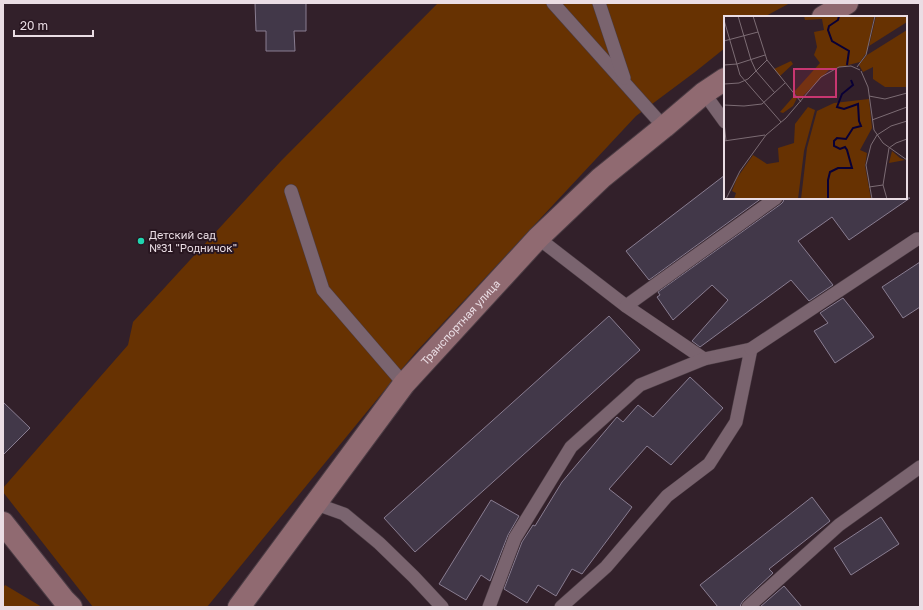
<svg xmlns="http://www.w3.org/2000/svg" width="923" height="610" font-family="'Golos Text',sans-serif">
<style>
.green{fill:#673202}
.building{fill:#423849;stroke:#897d91}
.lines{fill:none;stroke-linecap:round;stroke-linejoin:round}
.lane-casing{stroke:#4b3c44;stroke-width:14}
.secondary-casing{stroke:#4b3c44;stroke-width:24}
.lane{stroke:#7a646f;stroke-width:13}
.secondary{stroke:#906a71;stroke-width:22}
.poi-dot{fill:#20d5b0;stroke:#281620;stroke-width:1.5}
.labels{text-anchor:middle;stroke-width:4;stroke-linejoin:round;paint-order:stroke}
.poi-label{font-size:11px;fill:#eadde4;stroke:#281620;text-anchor:start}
.street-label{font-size:11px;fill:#eadde4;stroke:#281620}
.inset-river{fill:none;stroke:#090036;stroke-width:2}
.inset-road{fill:none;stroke:#7c6c74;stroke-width:1}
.view{fill:#c83670;fill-opacity:0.15;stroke:#c83670;stroke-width:2}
.inset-edge{fill:none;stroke:#eadde4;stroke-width:2}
</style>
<rect width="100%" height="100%" fill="#32202a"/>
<g class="green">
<polygon points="438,3 790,3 764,17 725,17 725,48 695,72 636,116 415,353 207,607 93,607 3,492 3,488 128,345 133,322 281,161"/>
<polygon points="5,585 42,607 3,607 3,588"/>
</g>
<g class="building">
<polygon points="255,3 306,3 306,31 294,31 295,51 266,51 266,31 256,31"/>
<polygon points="725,175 725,198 762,198 649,280 626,251"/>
<polygon points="784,198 910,198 849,240 832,217 798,241 833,285 809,301 791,280 700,347 692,341 728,300 712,285 673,320 657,297 660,295 658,292 781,204 783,202"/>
<polygon points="920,262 920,307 903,318 882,287"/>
<polygon points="843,298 874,337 835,363 814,331 828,323 820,313"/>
<polygon points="609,316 640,350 415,552 384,518"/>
<polygon points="690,377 723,408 671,465 647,446 609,489 632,507 582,574 572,569 556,596 538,585 527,603 504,589 522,542 533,525 535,526 562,482 617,417 623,422 638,405 653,417"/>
<polygon points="3,402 30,428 3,455"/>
<polygon points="812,497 830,521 769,569 773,573 743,601 741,604 740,607 718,607 700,585"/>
<polygon points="491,500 519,516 508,535 490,581 481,575 466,600 439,584"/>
<polygon points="881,517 899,544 851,575 834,548"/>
<polygon points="784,586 802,607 760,607"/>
</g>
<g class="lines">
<defs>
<g id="lane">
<polyline points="553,3 664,127"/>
<polyline points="599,3 624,78"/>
<polyline points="704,93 725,122"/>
<polyline points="291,191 323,290 404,384"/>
<polyline points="538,238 626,306 704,359 751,349 736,422 709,464 667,496 606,567 561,607"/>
<polyline points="626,306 776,198"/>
<polyline points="751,349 917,239 920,239"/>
<polyline points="316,504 344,514 379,543 414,577 442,607"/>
<polyline points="489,607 515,538 571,447 640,385 704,359"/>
<polyline points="748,607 839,525 920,467"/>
</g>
<g id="secondary">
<polyline points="823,17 847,3"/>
<polyline points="3,523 64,600 71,607"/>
<path id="s1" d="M239 607 404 384 538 238 601 178 664 127 704 93 725 79"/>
</g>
</defs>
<use href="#lane" class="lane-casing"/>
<use href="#secondary" class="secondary-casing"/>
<use href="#lane" class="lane"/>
<use href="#secondary" class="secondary"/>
</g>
<circle class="poi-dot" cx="141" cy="241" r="4"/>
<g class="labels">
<g class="poi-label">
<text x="149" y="239">Детский сад<tspan x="149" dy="13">№31 "Родничок"</tspan></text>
</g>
<g class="street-label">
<text dy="4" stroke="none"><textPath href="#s1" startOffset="361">Транспортная улица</textPath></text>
</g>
</g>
<g transform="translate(724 16)">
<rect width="183" height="183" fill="#32202a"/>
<path d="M80 0H150L143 36 136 46 105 54 76 83 70 76 96 47 90 39 93 31 90 16 100 14 98 3 81 4ZM152 0H183V6L145 30ZM183 14V71H161L149 63V51L139 56 135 49 143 39ZM67 45 69 48 56 60 50 53ZM70 80 73 82 69 90 59 97 56 96ZM145 83 148 112 136 134 143 137 141 150 147 183H77L83 132 93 95 110 87ZM84 91 91 94 80 135 74 183H10L12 177 8 175 13 162 29 139 43 148 55 146 54 132 70 127 71 108ZM168 135 176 142 181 144 165 147Z" fill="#673202"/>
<path class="inset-river" d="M115 0 114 4 105 10 104 14 108 25 125 35 123 49M104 183V164L106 156 114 152H128L123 134 121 131 116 133 110 130V125L113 122 122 123 129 112 137 110 135 105 134 88 120 93 113 91 118 78 129 69 127 64"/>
<path class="inset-road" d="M14 0 27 44 32 55 51 77M29 0 43 44 77 86M0 4 16 59 57 106M0 25 34 16M0 49 13 48 41 39M133 51 142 39 151 0M137 55 144 71 150 114 159 127 183 144M0 68 15 67 24 63 43 44M145 80 161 83 183 77M0 89 20 90 38 88 61 67M148 104 183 91M0 106 2 125M0 125 41 119M145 171 159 169M2 183 16 155 42 119 62 102 97 61 115 51 127 50 136 54M148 183 142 149 147 129 153 119 167 110 183 105M163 183 159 169 165 132 172 127 183 123"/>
<path class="view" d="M70 53H112V81H70Z"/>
<rect width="183" height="183" class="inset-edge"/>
</g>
<rect width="923" height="610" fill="none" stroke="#eadde4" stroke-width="8"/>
<path d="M14 30v6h79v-6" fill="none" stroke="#eadde4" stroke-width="2"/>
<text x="20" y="30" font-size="12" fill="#eadde4" stroke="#281620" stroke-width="3" paint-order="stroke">20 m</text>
</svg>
